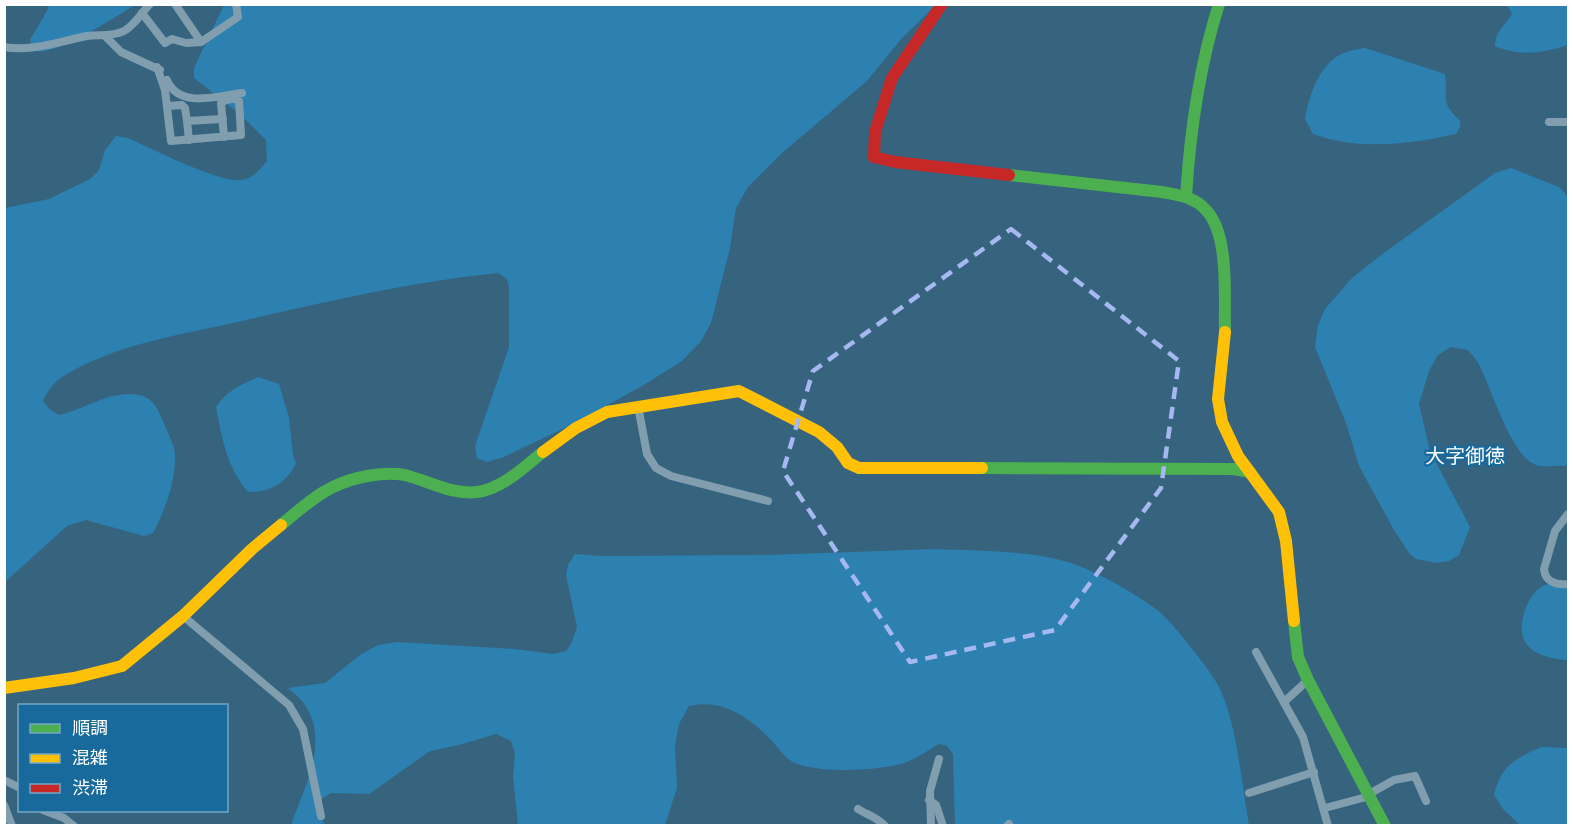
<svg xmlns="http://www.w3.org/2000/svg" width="1573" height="830" font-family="Cabin,'Noto Sans JP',sans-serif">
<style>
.green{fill:#2c81b1}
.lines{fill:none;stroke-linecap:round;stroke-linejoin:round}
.street{stroke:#819eaf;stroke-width:8}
.fast{stroke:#4caf50;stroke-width:12}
.slow{stroke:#ffc107;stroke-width:12}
.jam{stroke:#c62828;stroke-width:12}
.marked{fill:none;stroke:#a5b8ef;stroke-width:4.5;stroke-dasharray:12 8;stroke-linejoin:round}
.labels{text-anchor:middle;stroke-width:4.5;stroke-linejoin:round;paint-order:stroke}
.quarter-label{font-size:20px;fill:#fff;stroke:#186a9c}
</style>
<rect width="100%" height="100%" fill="#36637e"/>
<g class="green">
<path d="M49 5H135C106 22 73 46 40 52L32 47 30 40C34 32 48 12 49 5Z"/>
<path d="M224 5H936L902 38 867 81 782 153 748 187 736 208 730 248 711 323 701 341 682 361 642 386 577 422 504 457 487 462 477 458 475 446 509 347V287L507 279 498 273C407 282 317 304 228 324 174 336 116 345 67 374 56 380 48 389 43 401L49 409 59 415C82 410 105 394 129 394 151 394 157 405 164 424 168 433 174 444 175 454 176 481 165 510 153 533L144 536 86 520 67 526 5 582V208L49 199 90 179 99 170 105 150 116 136 128 138C150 148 222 184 242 180 254 178 260 169 267 161L266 140 239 113 194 78V68Z"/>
<path d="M1507 5H1568V45C1543 53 1519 57 1495 46 1496 30 1504 27 1512 14Z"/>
<path d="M1365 48 1445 74C1449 99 1438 99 1460 121V127L1456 134C1410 144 1359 151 1313 134L1305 119C1309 95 1320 61 1346 52 1352 50 1359 49 1365 48Z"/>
<path d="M1511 168 1559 187 1568 196V466C1558 465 1545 468 1536 465 1510 456 1490 383 1477 361 1474 357 1470 353 1468 350L1451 347 1438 355 1429 371 1419 404 1430 451 1470 527 1459 555 1449 561 1437 563 1416 559 1409 553 1394 530 1359 466 1346 423 1315 347 1318 325 1325 309 1352 278 1381 255 1495 173Z"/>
<path d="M258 377 279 384 289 418 293 455 296 463C286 484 270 492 248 492 227 467 222 439 216 407 226 391 240 385 258 377Z"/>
<path d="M936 549C979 551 1026 550 1068 562 1094 570 1134 593 1156 609 1171 620 1211 671 1219 687 1238 727 1241 782 1249 825H955L953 754 947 746 939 744C929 750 918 757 907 762 883 771 816 774 793 762 785 758 779 749 773 742 750 718 724 698 689 706L679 724 675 746 677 788 665 825H518L513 776 515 753 511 741 496 734 459 745 430 751 369 794 331 793 322 799V819L325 825H291C304 787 330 743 305 705 301 699 294 693 288 688L325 683 360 655 378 645 397 642 515 649 553 654 566 651 571 644 577 627 566 575 568 565 575 554 601 556 768 555Z"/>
<path d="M1568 582V660H1567C1535 657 1513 646 1525 610 1529 600 1534 590 1545 585 1551 582 1561 583 1568 582Z"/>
<path d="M1541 747 1568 748V825H1520L1503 809 1494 795C1502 764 1514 760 1541 747Z"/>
</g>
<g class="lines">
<g class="street">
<polyline points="175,4 201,42"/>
<polyline points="142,13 165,43 172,39 186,43 201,42 238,17 236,4"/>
<polyline points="105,36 121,52 160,70"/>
<path d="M4 47C32 52 61 41 87 36 100 34 112 37 124 31 134 26 142 12 150 4"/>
<path d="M157 67 165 90 171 141 241 135 239 101C233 97 226 100 221 103L224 137"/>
<path d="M167 80C179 109 217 96 242 93"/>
<polyline points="167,106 182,105 185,108 187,121"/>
<polyline points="1549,122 1568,122"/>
<polyline points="189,140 187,121 223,119"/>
<polyline points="638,406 647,454 656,468 671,476 768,501"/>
<path d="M1568 584C1556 585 1545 582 1544 569L1555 531 1568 514"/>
<polyline points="183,616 289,705 303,729 321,816"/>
<polyline points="1256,652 1303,737 1328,826"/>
<polyline points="1284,702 1308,680"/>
<polyline points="4,780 20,788"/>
<polyline points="1249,793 1314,772"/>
<polyline points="1369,794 1394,780 1415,776 1426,801"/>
<polyline points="929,800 936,805 943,826"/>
<polyline points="4,805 12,826"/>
<polyline points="1325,808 1370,796"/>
<path d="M858 809C867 815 877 817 885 826"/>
<polyline points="43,810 64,818 74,826"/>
<polyline points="931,826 930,791 939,759"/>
<polyline points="1007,826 1009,824"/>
</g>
<g class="fast">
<path d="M1009 175 1162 192C1177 195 1194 197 1205 209 1230 233 1224 298 1225 332"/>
<path d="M1186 197C1190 131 1199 67 1219 4"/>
<polyline points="982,468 1234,469 1250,472"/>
<path d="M281 525C297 512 314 496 333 487 353 477 384 471 405 475 429 481 451 495 477 492 502 489 524 467 543 452"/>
<polyline points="1294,621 1298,657 1308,680 1385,826"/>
</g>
<g class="slow">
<polyline points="1225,332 1218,399 1222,422 1238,456 1279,512 1286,541 1294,621"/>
<polyline points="543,452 576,428 607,412 739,391 819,432 837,447 848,463 859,468 982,468"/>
<polyline points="4,688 74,678 122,666 183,616 252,549 281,525"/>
</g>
<polyline class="jam" points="942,4 892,78 875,132 874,157 895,162 1009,175"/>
</g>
<path class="marked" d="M1011 229 1179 361 1161 488 1055 630 910 662 783 471 813 371Z"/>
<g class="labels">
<g class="quarter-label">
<text x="1465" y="463">大字御徳</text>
</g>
</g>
<rect width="1573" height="830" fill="none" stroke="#ffffff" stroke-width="12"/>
<rect x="18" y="704" width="210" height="108" fill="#186a9c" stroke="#74a6c4" stroke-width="1.5"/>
<rect x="30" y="724" width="30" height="9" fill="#4caf50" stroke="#74a6c4" stroke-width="1.5"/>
<text x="72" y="734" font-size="18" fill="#ffffff">順調</text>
<rect x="30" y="754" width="30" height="9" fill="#ffc107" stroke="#74a6c4" stroke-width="1.5"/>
<text x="72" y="764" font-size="18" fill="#ffffff">混雑</text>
<rect x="30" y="784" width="30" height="9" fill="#c62828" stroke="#74a6c4" stroke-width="1.5"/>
<text x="72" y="794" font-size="18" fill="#ffffff">渋滞</text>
</svg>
